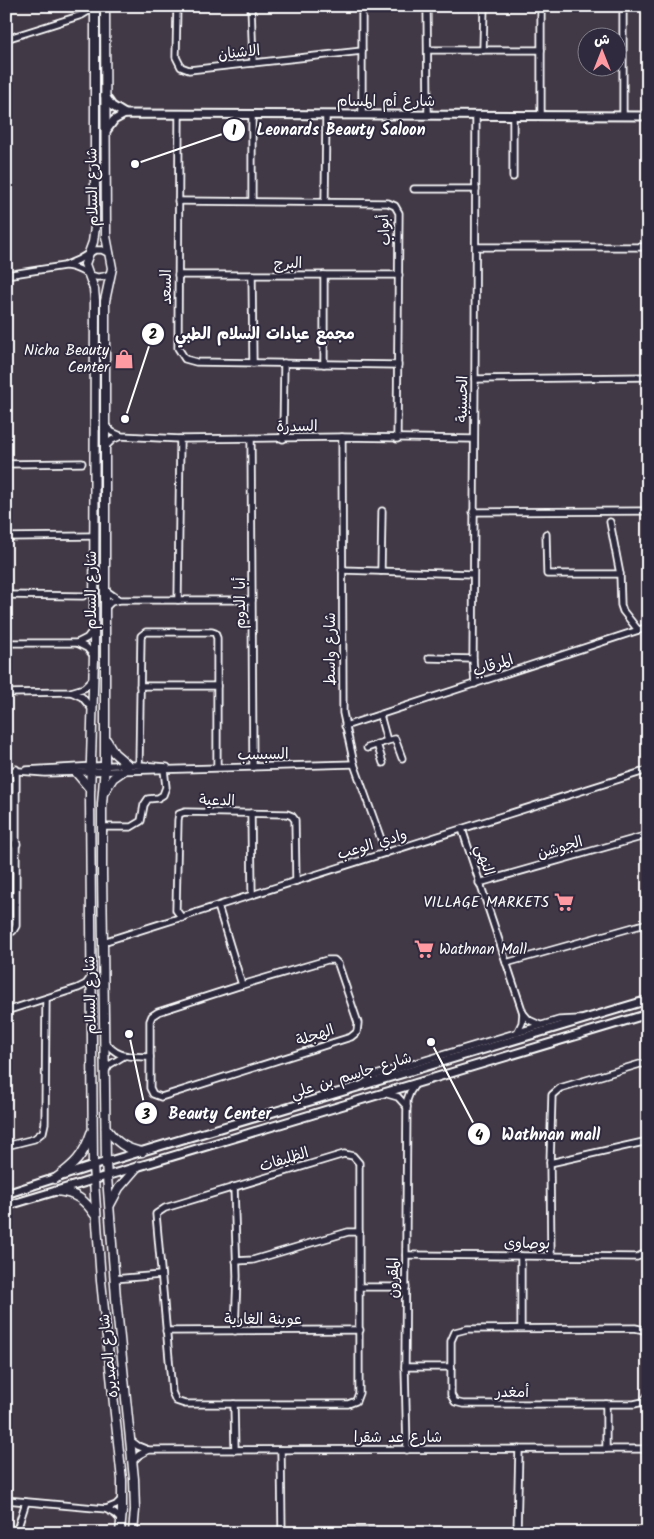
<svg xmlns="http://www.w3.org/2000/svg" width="654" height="1539" font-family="Kalam,'Playpen Sans Arabic',sans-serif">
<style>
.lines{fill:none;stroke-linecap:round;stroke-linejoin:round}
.minor-casing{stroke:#fff;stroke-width:9}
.tertiary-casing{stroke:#fff;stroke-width:11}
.secondary-casing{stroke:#fff;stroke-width:11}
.minor{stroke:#2f2a3d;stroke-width:5.5}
.tertiary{stroke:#2f2a3d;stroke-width:7}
.secondary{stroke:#2f2a3d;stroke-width:8}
.labels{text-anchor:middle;stroke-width:4;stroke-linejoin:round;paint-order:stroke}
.street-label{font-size:15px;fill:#fff;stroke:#2f2a3d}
.poi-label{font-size:15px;fill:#fff;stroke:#2f2a3d;text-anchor:end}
.leader{fill:none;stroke:#fff;stroke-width:2}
.callout-dot{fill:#fff;stroke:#2f2a3d;stroke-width:2}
.mark-label{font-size:15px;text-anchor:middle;font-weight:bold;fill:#111}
.callout-label{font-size:16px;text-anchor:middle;font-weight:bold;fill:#fff;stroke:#2f2a3d;stroke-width:4;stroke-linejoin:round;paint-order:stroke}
</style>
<rect width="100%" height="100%" fill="#423946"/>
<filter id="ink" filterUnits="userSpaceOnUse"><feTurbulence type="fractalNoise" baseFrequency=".02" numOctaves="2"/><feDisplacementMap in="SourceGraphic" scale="10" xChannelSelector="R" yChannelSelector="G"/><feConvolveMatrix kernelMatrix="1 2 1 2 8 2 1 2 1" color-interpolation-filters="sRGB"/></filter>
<g filter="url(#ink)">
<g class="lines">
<defs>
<g id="minor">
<polyline points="177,6 176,57 181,67 189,70 362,51"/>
<polyline points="251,6 253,63"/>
<polyline points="362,6 362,115"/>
<polyline points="427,6 428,115"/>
<polyline points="623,6 623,116"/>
<polyline points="6,39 82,15 95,7"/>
<polyline points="428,50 541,50"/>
<polyline points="483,50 484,6"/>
<polyline points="179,114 178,348 185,359 196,362 398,365"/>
<polyline points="513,115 513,177"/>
<polyline points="541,115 541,6"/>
<polyline points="414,189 476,189"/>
<polyline points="178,201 388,203 395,206 399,213 397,439"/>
<polyline points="252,201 252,114"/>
<polyline points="325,202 326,115"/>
<polyline points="476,247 648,247"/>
<path d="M66 266C84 267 94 285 111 273"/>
<polyline points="6,275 64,266 78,260 95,250 102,250 110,254"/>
<polyline points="178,275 399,275"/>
<polyline points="252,275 253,363"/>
<polyline points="324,275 324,364"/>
<polyline points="475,379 648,377"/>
<polyline points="105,425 112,432 121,436 180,439 342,437 474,439"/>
<polyline points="342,437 343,713 354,764 386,853"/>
<polyline points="251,439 253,767"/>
<polyline points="283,439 284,363"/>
<polyline points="105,447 112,440 121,436"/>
<polyline points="6,464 82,463"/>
<polyline points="473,512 648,511"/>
<polyline points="610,522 620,574 621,605 623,611 638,630"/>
<polyline points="546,534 547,574 620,574"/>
<polyline points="6,537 94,536"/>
<polyline points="342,570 473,574"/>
<polyline points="381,571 382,511"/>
<polyline points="105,590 119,600"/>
<polyline points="6,595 83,596"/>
<polyline points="178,600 180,439"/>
<polyline points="105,608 111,602 119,600 252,600"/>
<polyline points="6,643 77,643 87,638 94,629"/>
<polyline points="77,643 87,648 94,656"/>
<polyline points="429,658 473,659"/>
<path d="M475 684 473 659C474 478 476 296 476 115"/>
<polyline points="140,686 217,686"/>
<polyline points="71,692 82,697 92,709"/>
<polyline points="6,693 71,692 84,688 92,680"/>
<polyline points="380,715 387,741 395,739 402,758"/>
<polyline points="345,726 648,627"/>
<polyline points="377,744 383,763"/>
<polyline points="367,748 387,741"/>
<polyline points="139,765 141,636 146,632 212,632 215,633 217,638 217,767"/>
<polyline points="6,770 45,773 354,764"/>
<polyline points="26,770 114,765 139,765 167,767"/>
<polyline points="251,813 252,895"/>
<polyline points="102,827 131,827 141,821 144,805 148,799 158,798 163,795 166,787 164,769"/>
<polyline points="462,829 523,1013 529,1020 540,1025"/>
<polyline points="6,844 17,844"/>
<polyline points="479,883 648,835"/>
<polyline points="218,906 242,985"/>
<polyline points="182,918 176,910 178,820 179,814 185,812 287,814 292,816 295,820 296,881"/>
<polyline points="6,934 13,931 16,926 16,769"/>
<polyline points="103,942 648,770"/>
<polygon points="327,960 334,960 338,964 358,1023 357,1032 351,1037 161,1097 153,1094 150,1088 150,1021 152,1016 158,1012 242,985"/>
<polyline points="506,963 648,923"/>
<polyline points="6,1011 78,988 86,984 91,977"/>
<polyline points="517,1033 522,1023 523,1013"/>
<path d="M104 1040C117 1059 129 1056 150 1057"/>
<polyline points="105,1072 109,1065 124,1056"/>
<polyline points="363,1084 376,1075 559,1020 580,1019"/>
<polyline points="384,1093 398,1097 407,1107"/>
<polyline points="6,1146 34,1139 43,1132 45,1123 46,999"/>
<polygon points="344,1154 353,1156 359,1163 359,1393 356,1401 348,1404 185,1404 176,1401 172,1392 156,1214 165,1208"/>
<polyline points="550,1163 648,1141"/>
<polyline points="234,1187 237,1276 235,1331"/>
<polyline points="406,1255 637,1257 648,1252"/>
<polyline points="521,1256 521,1328"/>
<polyline points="551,1256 550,1163 552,1095 560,1088 640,1064 648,1064"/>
<polyline points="236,1261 253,1260 348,1232 359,1232"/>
<polyline points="114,1279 161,1275"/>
<polyline points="360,1287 406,1287"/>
<polyline points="166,1331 360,1330"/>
<polyline points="648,1334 644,1330 635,1328 467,1329 455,1332 451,1341 451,1395 455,1402 463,1404 634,1404 643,1402 648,1395"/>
<polyline points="405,1367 451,1367"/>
<polyline points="234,1404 235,1450"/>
<polyline points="606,1404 606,1449"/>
<polyline points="130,1440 138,1446 148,1450 648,1449"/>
<polyline points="281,1450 282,1533"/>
<polyline points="407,1450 405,1367 407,1100 410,1092 416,1083"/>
<polyline points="132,1462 139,1455 148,1450"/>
<polyline points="6,1500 106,1509 116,1505 122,1499"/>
<polyline points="106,1509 115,1514 121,1520"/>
<polyline points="282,1532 517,1531"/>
<polyline points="517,1532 519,1449"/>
<polyline points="16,1533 26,1502"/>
</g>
<g id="tertiary">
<polyline points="105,96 112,106 125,114"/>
<polyline points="106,131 114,120 125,114 648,116"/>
<polyline points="6,1194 93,1166 648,1000"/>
<polyline points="6,1206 648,1014"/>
</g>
<g id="secondary">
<polyline points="95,6 95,227 93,242 85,264 94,289 95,300 94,656 90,795 93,1166 101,1281 122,1480 122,1511 120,1533"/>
<polyline points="105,6 106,236 112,268 105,301 105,766 102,804 102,872 106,1163 116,1298 134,1479 135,1510 133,1533"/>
<polyline points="107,741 114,753 128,765"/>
<polyline points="75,771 90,789"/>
<polyline points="104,792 113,778 123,771"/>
<path d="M106 1128C116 1142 125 1149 142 1152"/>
<path d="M55 1179C75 1164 83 1157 91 1133"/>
<path d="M57 1191C76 1193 85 1200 95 1215"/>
<polyline points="110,1205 119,1188 138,1166"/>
</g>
</defs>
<use href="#minor" class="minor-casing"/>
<use href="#tertiary" class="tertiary-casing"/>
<use href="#secondary" class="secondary-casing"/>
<use href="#minor" class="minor"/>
<use href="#tertiary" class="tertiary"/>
<use href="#secondary" class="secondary"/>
</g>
</g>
<defs>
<symbol id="shop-bare" viewBox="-9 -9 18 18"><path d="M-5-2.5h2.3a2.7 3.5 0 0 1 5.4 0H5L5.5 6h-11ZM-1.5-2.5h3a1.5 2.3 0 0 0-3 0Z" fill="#ff9aa2" stroke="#2f2a3d" stroke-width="2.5" paint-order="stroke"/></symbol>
<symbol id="supermarket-bare" viewBox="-9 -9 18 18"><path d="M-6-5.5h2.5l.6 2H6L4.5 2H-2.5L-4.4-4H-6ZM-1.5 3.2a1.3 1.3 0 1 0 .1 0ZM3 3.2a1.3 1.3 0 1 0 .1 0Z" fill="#ff9aa2" stroke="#2f2a3d" stroke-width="2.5" paint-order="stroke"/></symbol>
</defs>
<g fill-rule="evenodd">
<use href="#shop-bare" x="110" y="345" width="28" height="28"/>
<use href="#supermarket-bare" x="550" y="888" width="28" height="28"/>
<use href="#supermarket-bare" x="410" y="935" width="28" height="28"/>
</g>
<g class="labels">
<g class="street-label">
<text transform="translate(239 52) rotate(-6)" y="5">الاشنان</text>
<text x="386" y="106">شارع أم المسام</text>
<text transform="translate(92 187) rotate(-91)" y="5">شارع السلام</text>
<text transform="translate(384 230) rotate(-95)" y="5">أبواب</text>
<text x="288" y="268">البرج</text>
<text transform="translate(166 287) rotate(-90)" y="5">السعد</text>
<text transform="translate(462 399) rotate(-89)" y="5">الحسنية</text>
<text transform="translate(297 426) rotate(-1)" y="5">السدرة</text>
<text transform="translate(91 590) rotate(-90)" y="5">شارع السلام</text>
<text transform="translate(240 603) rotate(-90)" y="5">أبا الدوم</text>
<text transform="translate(330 649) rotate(-90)" y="5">شارع واسط</text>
<text transform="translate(493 665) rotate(-18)" y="5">المرقاب</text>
<text transform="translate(263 754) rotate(-1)" y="5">السبسب</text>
<text transform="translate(217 800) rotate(1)" y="5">الدعية</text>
<text transform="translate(372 844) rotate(-17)" y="5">وادي الوعب</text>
<text transform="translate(560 847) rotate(-16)" y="5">الجوشن</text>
<text transform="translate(485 860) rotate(72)" y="5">النهي</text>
<text transform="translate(90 995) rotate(-91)" y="5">شارع السلام</text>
<text transform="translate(315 1035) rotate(-18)" y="5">الهجلة</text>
<text transform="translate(351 1075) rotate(-17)" y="5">شارع جاسم بن علي</text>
<text transform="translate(284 1159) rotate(-17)" y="5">الظليفات</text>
<text transform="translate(527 1243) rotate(1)" y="5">بوصاوى</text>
<text transform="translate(393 1278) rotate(-90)" y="5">المقرون</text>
<text x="263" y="1324">عوينة الغارية</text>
<text transform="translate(108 1356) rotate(-96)" y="5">شارع الصديره</text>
<text x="512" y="1397">أمغدر</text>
<text x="398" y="1442">شارع عد شقرا</text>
</g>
<g class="poi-label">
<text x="109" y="355">Nicha Beauty<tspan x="109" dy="17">Center</tspan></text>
<text x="549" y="907">VILLAGE MARKETS</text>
<text x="439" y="954" text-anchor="start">Wathnan Mall</text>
</g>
</g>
<path class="leader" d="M135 164L234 130M125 419L153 334M129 1034L146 1113M431 1042L479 1134"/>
<g class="callout-dot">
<circle cx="135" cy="164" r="5"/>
<circle cx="125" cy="419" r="5"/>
<circle cx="129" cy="1034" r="5"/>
<circle cx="431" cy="1042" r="5"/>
<circle cx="234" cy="130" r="12"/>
<circle cx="153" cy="334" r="12"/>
<circle cx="146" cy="1113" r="12"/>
<circle cx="479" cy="1134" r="12"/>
</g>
<g class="mark-label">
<text x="234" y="135">1</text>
<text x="153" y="339">2</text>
<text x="146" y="1119">3</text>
<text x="479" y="1140">4</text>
</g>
<g class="callout-label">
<text x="341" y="135">Leonards Beauty Saloon</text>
<text x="265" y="339">مجمع عيادات السلام الطبي</text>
<text x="220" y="1119">Beauty Center</text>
<text x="551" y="1140">Wathnan mall</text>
</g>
<rect width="654" height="1539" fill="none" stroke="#2f2a3d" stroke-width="25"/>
<rect x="12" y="12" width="629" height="1514" fill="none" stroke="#fff" stroke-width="2" filter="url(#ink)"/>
<g transform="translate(602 52)"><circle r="24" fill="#2f2a3d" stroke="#827f8b"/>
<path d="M0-4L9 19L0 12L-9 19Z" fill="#ff9aa2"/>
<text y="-8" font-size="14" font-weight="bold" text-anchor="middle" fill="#ffffff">ش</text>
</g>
</svg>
